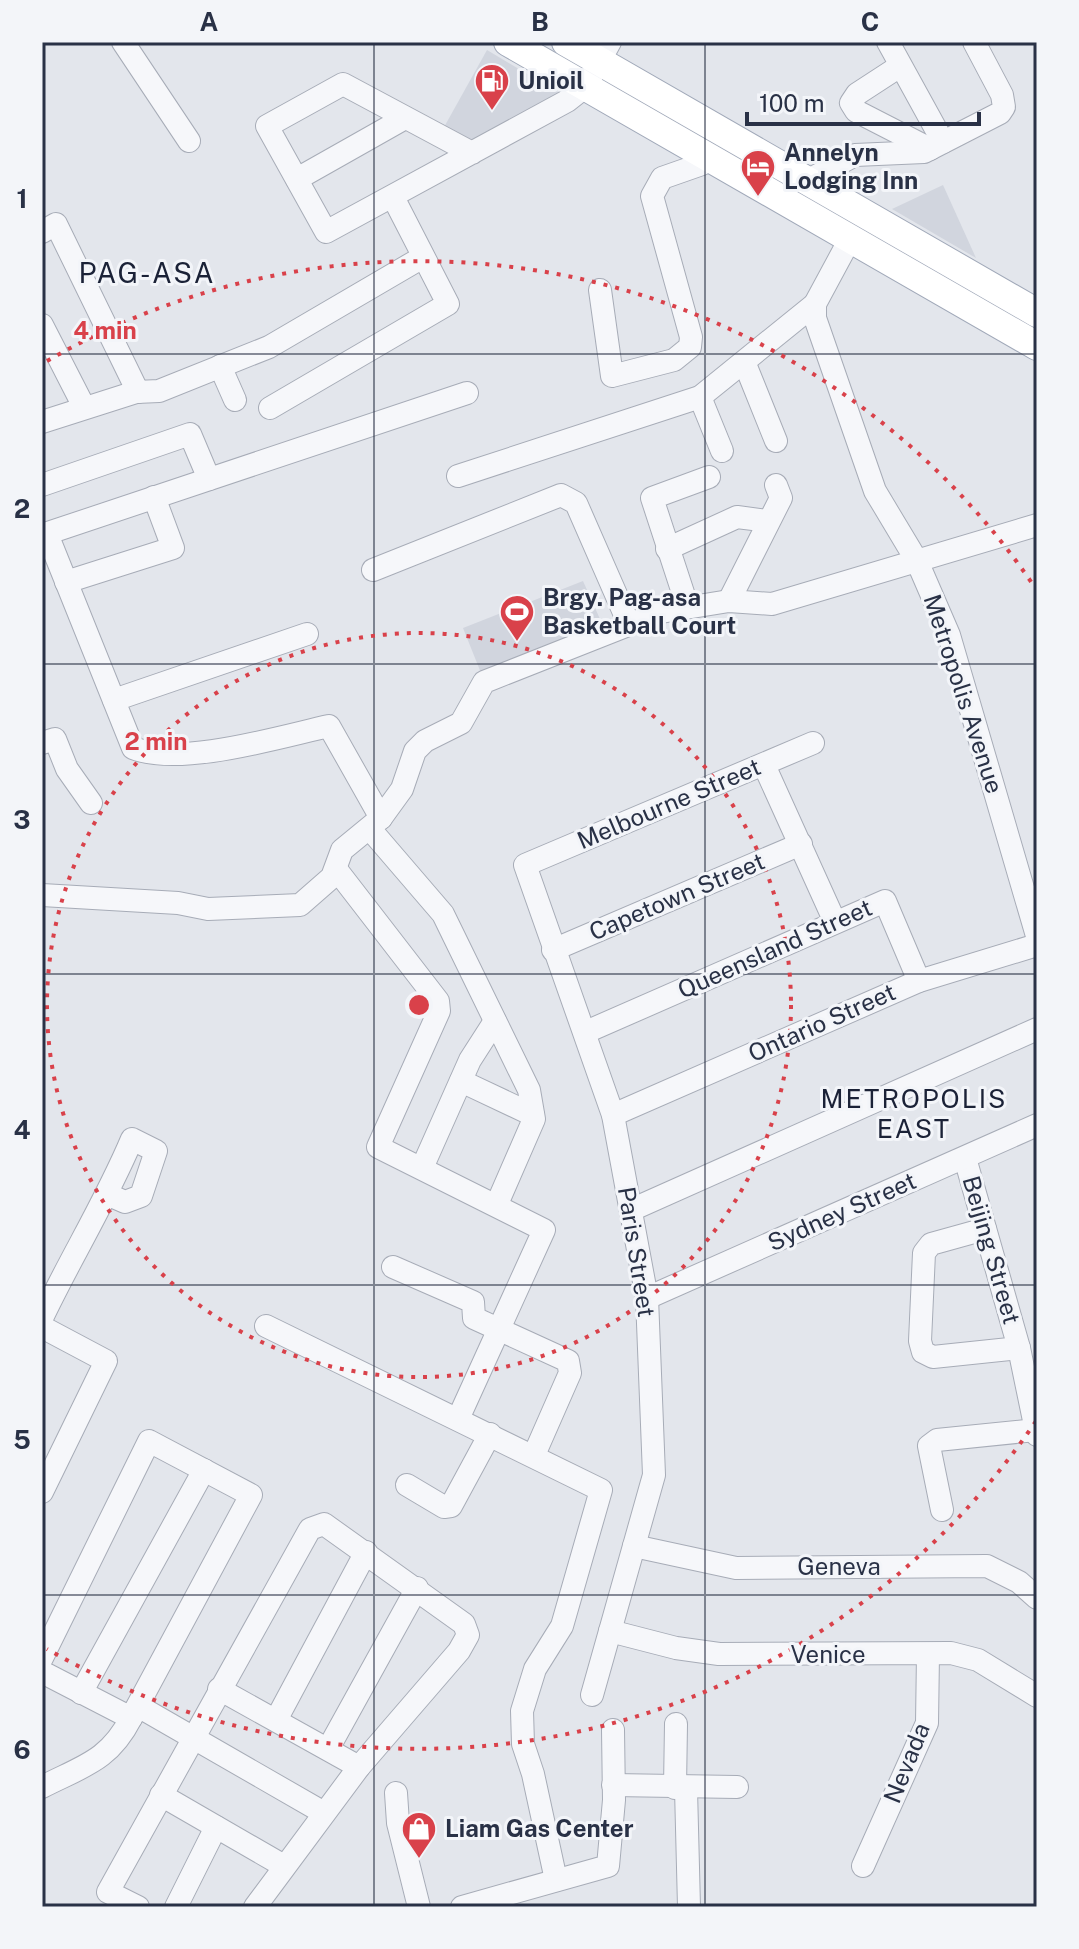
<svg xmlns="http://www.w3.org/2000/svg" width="1079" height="1949" font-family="'Public Sans',sans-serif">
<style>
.built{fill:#d1d5de}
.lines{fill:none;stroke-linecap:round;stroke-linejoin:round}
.minor-casing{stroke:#a7acb7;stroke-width:24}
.major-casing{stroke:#a1a9b9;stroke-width:30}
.minor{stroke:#f6f7fa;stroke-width:22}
.major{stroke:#fff;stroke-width:28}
.grid{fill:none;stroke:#293146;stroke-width:2;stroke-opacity:0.55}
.ring{fill:none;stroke:#d9414a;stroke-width:4;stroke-dasharray:4 8}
.labels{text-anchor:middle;stroke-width:6;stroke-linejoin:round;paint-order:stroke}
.poi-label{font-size:24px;font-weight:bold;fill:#293146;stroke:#f3f5f9;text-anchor:start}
.street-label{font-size:24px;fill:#293146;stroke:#f3f5f9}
.neighbourhood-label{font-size:26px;letter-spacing:2px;fill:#1b2237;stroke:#f3f5f9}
.quarter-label{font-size:28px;letter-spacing:2px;fill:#1b2237;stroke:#f3f5f9}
.centre{fill:#d9414a;stroke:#f3f5f9;stroke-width:4}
.ring-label{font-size:24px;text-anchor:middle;font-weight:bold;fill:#d9414a;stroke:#f3f5f9;stroke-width:6;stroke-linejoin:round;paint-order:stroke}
.neatline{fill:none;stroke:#293146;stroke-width:3}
.grid-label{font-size:26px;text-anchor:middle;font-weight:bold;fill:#293146}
</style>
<rect width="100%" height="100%" fill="#e3e6ec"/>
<g class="built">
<polygon points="487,50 561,94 471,146 443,129"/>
<polygon points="943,185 976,258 892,209"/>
<polygon points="583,581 604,628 483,678 463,628"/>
</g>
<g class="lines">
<defs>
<g id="minor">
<polyline points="123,42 189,141"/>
<polyline points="888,42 943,142"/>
<polyline points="900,66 857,94 851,103 856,111 930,149"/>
<polyline points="472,153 343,84 267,126 326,232 567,101 586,86 610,42"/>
<polyline points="297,179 405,118"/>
<polyline points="807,181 855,155 924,152 1000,113 1004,107 1002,95 974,42"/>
<polyline points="42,232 56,224 138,392"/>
<polyline points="850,239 815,304 815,318 875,491 917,561 949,635 1037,936"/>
<polyline points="600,290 612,376 674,360 690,347 691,337 652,196 662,178 702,164 710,157"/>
<polyline points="42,325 84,407"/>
<polyline points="745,364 776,441"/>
<polyline points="220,366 235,400"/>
<polyline points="700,397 722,451"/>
<polyline points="270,408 448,304 393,197"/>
<polyline points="42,422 136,392 159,391 269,347 423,257"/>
<polyline points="458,476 700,397 815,304"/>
<polyline points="42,485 190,434 209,479"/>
<path d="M47 534 133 748C180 767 279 737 329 726L381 818"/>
<polyline points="42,535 467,393"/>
<polyline points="667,549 737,517 768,521"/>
<polyline points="373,570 561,495 576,503 629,624"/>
<polyline points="66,582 173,548 154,497"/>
<polyline points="729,601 781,498 776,485"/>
<polyline points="687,605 652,498 709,477"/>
<polyline points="114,700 307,634"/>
<polyline points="42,743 55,739 67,769 91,803"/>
<polyline points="764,765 835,922"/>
<polyline points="370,829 443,914 529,1090 534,1119 497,1204"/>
<polyline points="336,869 438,1001 439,1011 378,1147 544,1230 458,1419"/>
<polyline points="42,895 178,903 208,909 300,905 332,877 342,850 381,818 402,789 415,751 425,741 461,723 484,682 661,612 729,601 772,604 1037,525"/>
<polyline points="553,950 801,844"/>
<polyline points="586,1032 885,901 919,981"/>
<polyline points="461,1081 533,1115"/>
<polyline points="613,1115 919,981 1037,945"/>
<polyline points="965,1158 1019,1348 1037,1435"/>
<polyline points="422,1168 470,1060 495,1021"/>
<polyline points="631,1210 1037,1029"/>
<polyline points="985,1229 931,1244 924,1253 920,1341 923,1352 933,1357 1019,1348"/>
<polyline points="393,1267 473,1302 474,1318 568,1361 570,1373 534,1455"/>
<polyline points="647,1298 1037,1125"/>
<path d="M42 1318C71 1257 106 1201 132 1139L156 1151 141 1196 125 1202 109 1195"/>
<polyline points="266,1326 601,1490 562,1626 535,1669 522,1711 523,1744 533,1774 556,1880"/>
<polyline points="42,1327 106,1361 42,1492"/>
<polyline points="407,1485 444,1507 451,1506 490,1434"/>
<polyline points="942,1510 929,1446 937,1440 1036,1430"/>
<polyline points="634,1546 736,1568 987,1566 1019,1582 1037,1598"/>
<polyline points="610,1631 676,1648 719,1654 951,1653 978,1660 1037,1696"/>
<polyline points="42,1658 149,1441 251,1495 131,1718 42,1672"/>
<polyline points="219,1689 359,1767"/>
<polyline points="81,1693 204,1470"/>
<polyline points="592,1695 654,1475 647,1298 613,1115 525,865 813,743"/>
<polyline points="138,1706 324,1813"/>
<polyline points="276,1720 366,1552"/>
<polyline points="328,1749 417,1588"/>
<polyline points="613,1785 737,1787"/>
<path d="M42 1787C83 1766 109 1761 131 1718"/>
<polyline points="675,1788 676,1724"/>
<polyline points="686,1789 689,1907"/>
<polyline points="396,1793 398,1823 419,1907"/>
<polyline points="161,1795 284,1866"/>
<polyline points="863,1866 927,1723 928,1654"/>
<polyline points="138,1907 108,1892 310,1529 324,1524 464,1624 468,1635 459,1651 359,1767 255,1907"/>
<polyline points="176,1907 216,1827"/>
<polyline points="462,1907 608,1866 614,1800 613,1730"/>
</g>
<g id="major">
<polyline points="508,42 1037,346"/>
<polyline points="566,42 1037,313"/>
</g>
</defs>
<use href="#minor" class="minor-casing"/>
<use href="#major" class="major-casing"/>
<use href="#minor" class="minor"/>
<use href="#major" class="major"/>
</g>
<path class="grid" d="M374 42V1907M705 42V1907M42 354H1037M42 664H1037M42 974H1037M42 1285H1037M42 1595H1037"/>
<g class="ring">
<circle cx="419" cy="1005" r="372"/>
<path d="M1036 1421A744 744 0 0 1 47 1649M47 361A744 744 0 0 1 1036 589"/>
</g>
<defs>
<symbol id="fuel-pin" viewBox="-11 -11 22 30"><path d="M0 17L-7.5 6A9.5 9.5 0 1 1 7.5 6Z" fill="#d9414a" stroke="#f3f5f9"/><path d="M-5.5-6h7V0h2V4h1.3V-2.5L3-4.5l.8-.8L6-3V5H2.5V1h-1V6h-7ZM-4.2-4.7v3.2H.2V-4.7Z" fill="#fff"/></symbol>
<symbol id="hotel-pin" viewBox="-11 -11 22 30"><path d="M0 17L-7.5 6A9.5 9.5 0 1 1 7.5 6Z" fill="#d9414a" stroke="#f3f5f9"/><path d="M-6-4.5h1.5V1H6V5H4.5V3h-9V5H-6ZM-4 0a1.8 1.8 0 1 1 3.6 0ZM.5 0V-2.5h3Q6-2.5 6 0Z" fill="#fff"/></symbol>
<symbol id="stadium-pin" viewBox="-11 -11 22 30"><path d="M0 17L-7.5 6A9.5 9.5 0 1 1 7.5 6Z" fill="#d9414a" stroke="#f3f5f9"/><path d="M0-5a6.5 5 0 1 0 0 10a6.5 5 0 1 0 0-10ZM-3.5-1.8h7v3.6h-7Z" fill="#fff"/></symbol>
<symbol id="shop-pin" viewBox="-11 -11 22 30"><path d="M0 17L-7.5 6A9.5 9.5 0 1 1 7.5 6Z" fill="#d9414a" stroke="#f3f5f9"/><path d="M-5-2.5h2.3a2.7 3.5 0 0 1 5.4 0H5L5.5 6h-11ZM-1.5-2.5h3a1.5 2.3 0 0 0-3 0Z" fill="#fff"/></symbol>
</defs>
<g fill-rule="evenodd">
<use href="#fuel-pin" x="472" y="61" width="40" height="54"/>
<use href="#hotel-pin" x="738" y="147" width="40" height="54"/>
<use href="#stadium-pin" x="497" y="592" width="40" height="54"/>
<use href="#shop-pin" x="399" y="1809" width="40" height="54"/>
</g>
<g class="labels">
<g class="poi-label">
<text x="518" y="89">Unioil</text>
<text x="784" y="161">Annelyn<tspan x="784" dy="28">Lodging Inn</tspan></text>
<text x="543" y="606">Brgy. Pag-asa<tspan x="543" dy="28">Basketball Court</tspan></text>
<text x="445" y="1837">Liam Gas Center</text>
</g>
<g class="street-label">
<text transform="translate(963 694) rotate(72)" y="8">Metropolis Avenue</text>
<text transform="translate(669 804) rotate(-23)" y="8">Melbourne Street</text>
<text transform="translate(677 897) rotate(-23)" y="8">Capetown Street</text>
<text transform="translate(775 949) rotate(-24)" y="8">Queensland Street</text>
<text transform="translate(822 1023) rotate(-24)" y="8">Ontario Street</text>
<text transform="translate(842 1212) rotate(-24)" y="8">Sydney Street</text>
<text transform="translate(991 1250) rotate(74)" y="8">Beijing Street</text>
<text transform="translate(636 1252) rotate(81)" y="8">Paris Street</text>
<text x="839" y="1575">Geneva</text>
<text x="828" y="1663">Venice</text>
<text transform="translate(907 1763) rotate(-68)" y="8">Nevada</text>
</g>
<g class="neighbourhood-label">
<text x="914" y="1108">METROPOLIS<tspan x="914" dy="30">EAST</tspan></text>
</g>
<g class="quarter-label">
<text x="147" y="283">PAG-ASA</text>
</g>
</g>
<circle cx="419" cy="1005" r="12" class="centre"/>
<g class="ring-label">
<text x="105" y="339">4 min</text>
<text x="156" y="750">2 min</text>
</g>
<rect width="1079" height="1949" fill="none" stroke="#f3f5f9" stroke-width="88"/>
<path d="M747 112v12h232v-12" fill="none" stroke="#293146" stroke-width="4"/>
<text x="759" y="112" font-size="24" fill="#293146" stroke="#f3f5f9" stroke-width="6" paint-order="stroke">100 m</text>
<rect x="44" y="44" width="991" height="1861" class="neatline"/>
<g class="grid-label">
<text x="209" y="31">A</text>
<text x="540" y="31">B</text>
<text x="870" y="31">C</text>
<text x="22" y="208">1</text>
<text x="22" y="518">2</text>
<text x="22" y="829">3</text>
<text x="22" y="1139">4</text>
<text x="22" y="1449">5</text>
<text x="22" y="1759">6</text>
</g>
</svg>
